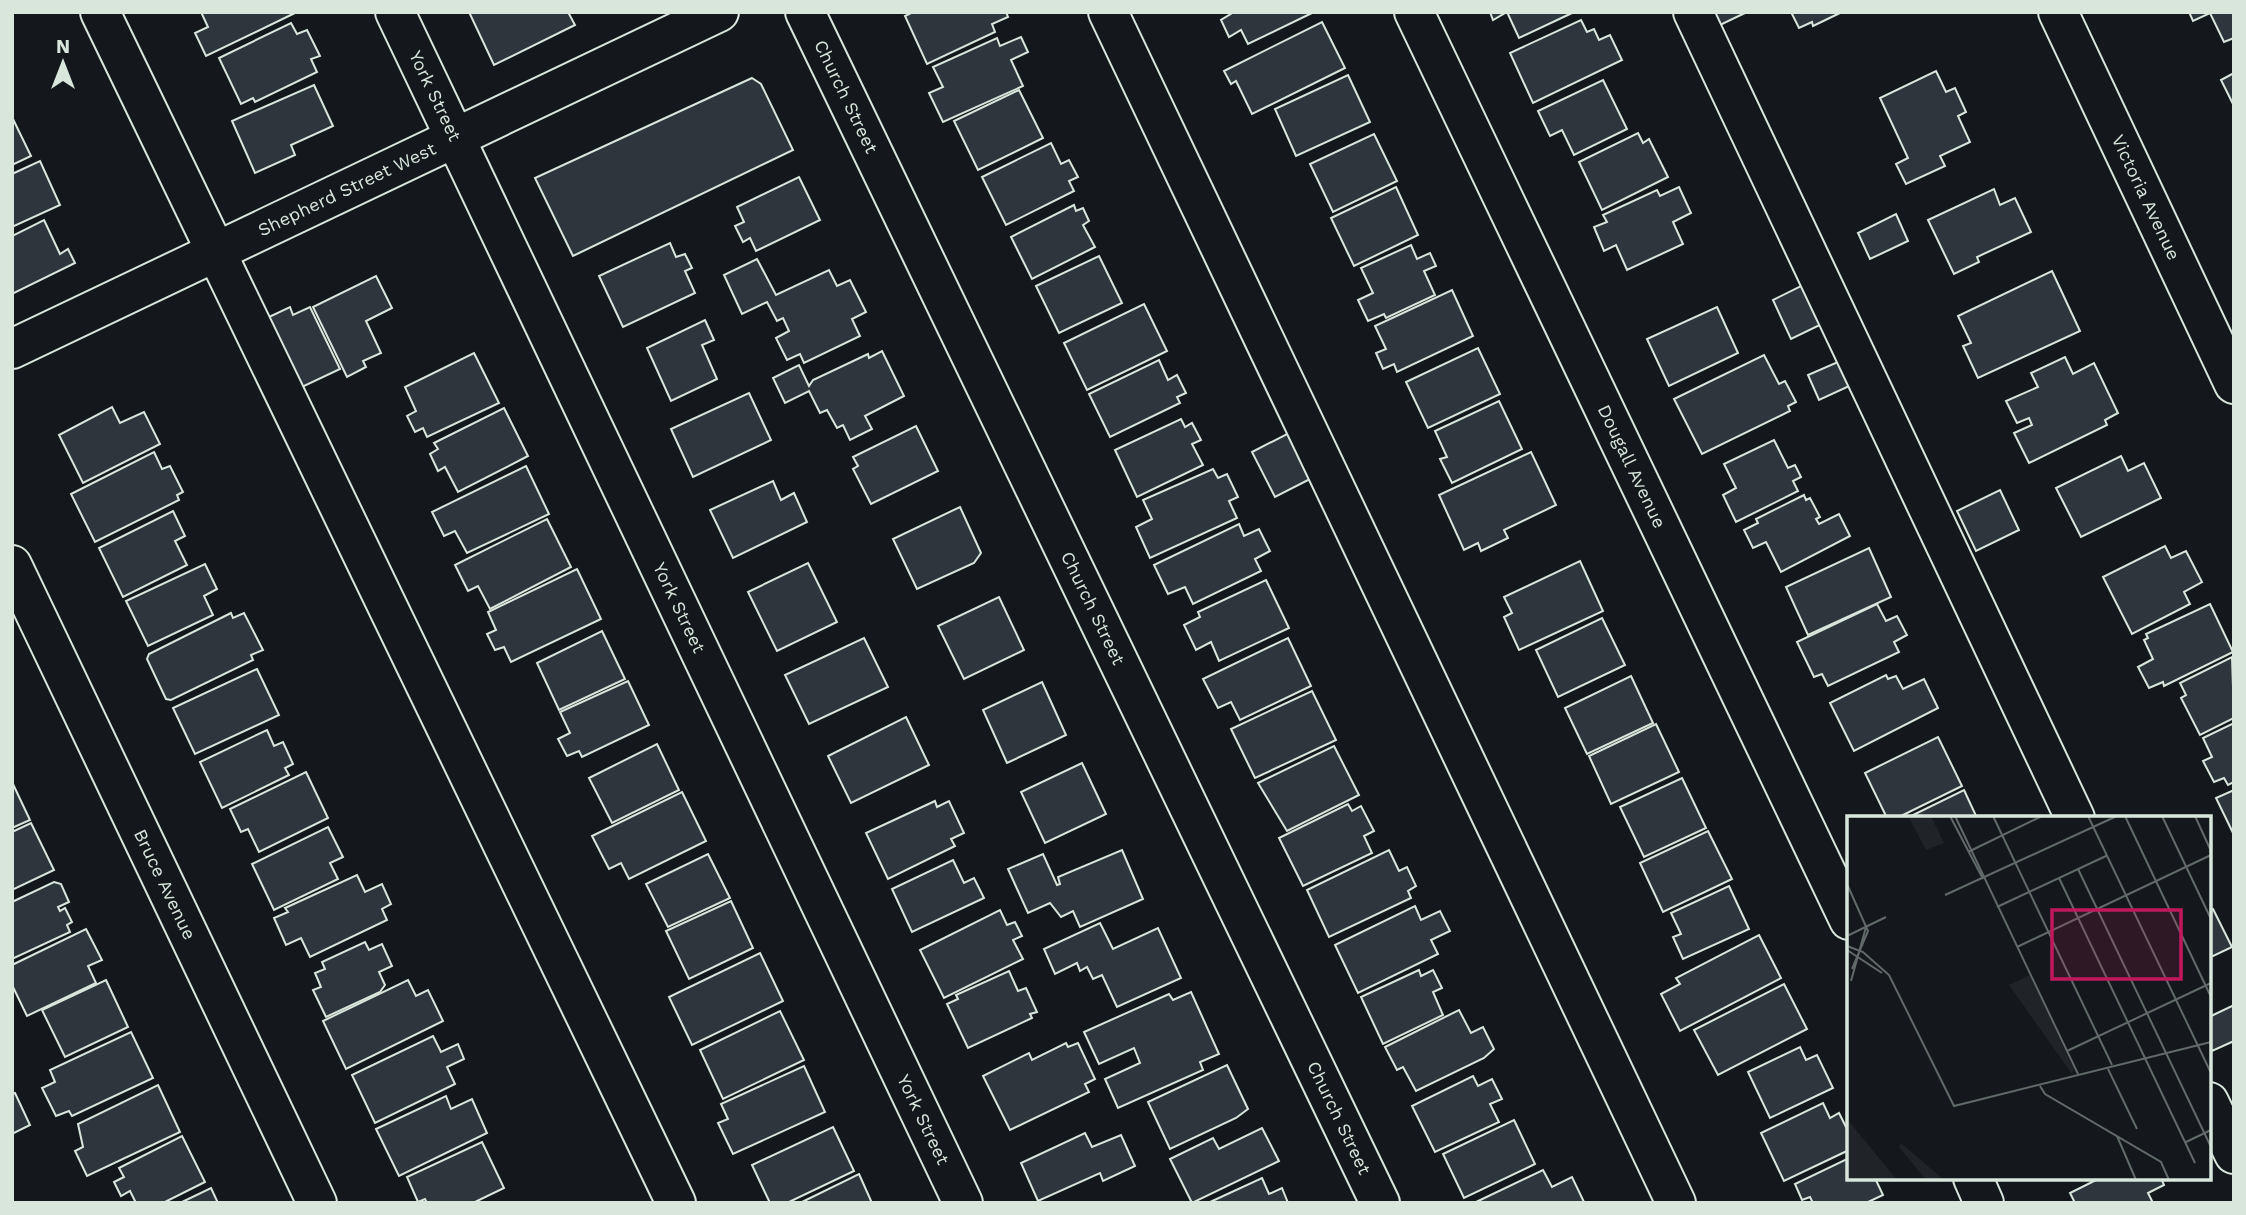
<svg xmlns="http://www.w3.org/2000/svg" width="2246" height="1215" font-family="'Work Sans',sans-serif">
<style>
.building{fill:#2c363c;stroke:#d8e6dc;stroke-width:2}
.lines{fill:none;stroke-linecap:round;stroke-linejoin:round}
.minor-casing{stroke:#d8e6dc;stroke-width:42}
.minor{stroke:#14181c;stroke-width:38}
.labels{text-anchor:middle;stroke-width:5;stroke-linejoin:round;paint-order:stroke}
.street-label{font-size:18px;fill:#d8e6dc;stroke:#14181c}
.inset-road{fill:none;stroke:#626a69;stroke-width:2}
.view{fill:#c2185b;fill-opacity:0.15;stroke:#c2185b;stroke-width:3.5}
.inset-edge{fill:none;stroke:#d8e6dc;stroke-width:3.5}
</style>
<rect width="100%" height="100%" fill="#14181c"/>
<g class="building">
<polygon points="201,12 297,12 206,56 195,33 208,27"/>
<polygon points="469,12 568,12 575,25 494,65"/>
<polygon points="913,12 1006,12 1008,17 992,24 995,32 927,64 905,16"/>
<polygon points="1234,12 1314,12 1248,44 1241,30 1229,37 1221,20"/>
<polygon points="1490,12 1572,12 1572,13 1519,38 1507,12 1493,20"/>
<polygon points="1710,12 1747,12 1716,27"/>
<polygon points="1791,12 1842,12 1813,26 1812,22 1799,28"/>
<polygon points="2189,12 2234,12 2234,38 2224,42 2210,13 2193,21"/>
<polygon points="1581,20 1587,32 1594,29 1599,40 1610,35 1622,60 1533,103 1510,53"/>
<polygon points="1322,22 1345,68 1252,114 1236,81 1231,84 1224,71"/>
<polygon points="291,23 297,34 307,30 320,56 311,59 317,72 255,102 253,98 241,104 219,58"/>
<polygon points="1021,37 1028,52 1011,60 1023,86 943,122 929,93 943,87 933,67 997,38 1000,46"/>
<polygon points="1936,71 1946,92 1955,88 1966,112 1958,116 1970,142 1940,156 1945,166 1906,184 1896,164 1908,158 1880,98"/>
<polygon points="2234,73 2234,106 2221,80"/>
<polygon points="1348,75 1370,122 1296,156 1275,109"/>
<polygon points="752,78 761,84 793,150 573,256 535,178"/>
<polygon points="1603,80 1627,129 1574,155 1562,130 1550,136 1538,111"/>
<polygon points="314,85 333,126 291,145 295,155 255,173 232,121"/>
<polygon points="1019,90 1043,138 978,170 954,121"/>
<polygon points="12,117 31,156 12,165"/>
<polygon points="1638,133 1643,143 1649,139 1668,177 1602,210 1579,162"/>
<polygon points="1374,134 1397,181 1333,212 1310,164"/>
<polygon points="1051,143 1061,164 1069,160 1078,177 1069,181 1074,191 1006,225 982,177"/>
<polygon points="40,161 60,205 12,227 12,174"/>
<polygon points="799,177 820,220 756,251 750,238 743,242 735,226 744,222 737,207"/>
<polygon points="1396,187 1418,235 1354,266 1331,218"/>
<polygon points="1679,187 1691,213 1673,222 1683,244 1627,270 1616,245 1604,251 1594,227 1607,222 1603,215 1657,190 1660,196"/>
<polygon points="1994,189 2000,205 2015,198 2031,232 1977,257 1979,262 1954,274 1928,220"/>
<polygon points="1074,205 1076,211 1083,208 1089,221 1083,225 1095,247 1032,279 1011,237"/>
<polygon points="1896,214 1908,241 1870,259 1858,233"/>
<polygon points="44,220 60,254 68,249 75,263 12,294 12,236"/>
<polygon points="670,243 676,257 685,254 692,268 685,271 695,293 623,327 599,276"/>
<polygon points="1411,245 1417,259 1430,253 1436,266 1424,271 1435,295 1386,318 1384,314 1368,321 1358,300 1373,293 1361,268"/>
<polygon points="1099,256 1122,303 1059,333 1036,286"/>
<polygon points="757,259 776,295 829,270 837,286 850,280 866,312 852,319 860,336 804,363 800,354 787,360 776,338 789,331 783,318 777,321 767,302 742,314 724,275"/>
<polygon points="2052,271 2080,331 1978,378 1963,346 1971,343 1958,316"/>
<polygon points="376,276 392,308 366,321 381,353 363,361 366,367 347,377 313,307"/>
<polygon points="1807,283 1826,322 1791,339 1773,300"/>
<polygon points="1452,290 1473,336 1397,372 1394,364 1383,369 1376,353 1386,349 1375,326"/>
<polygon points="1144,304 1167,351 1087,390 1064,343"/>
<polygon points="290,307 293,315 310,307 340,369 302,387 269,317"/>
<polygon points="1717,307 1738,353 1669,386 1647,339"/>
<polygon points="705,320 714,340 702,345 717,379 671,401 647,348"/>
<polygon points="1478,348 1500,394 1428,428 1406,382"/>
<polygon points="882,351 904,396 865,416 872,429 850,440 843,425 837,428 827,410 820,413 809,391 785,403 773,378 799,365 809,386 813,380 868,354 869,358"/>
<polygon points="474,353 499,403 427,437 423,428 415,432 407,416 416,411 405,387"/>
<polygon points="1764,355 1779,384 1785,381 1796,402 1788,406 1790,411 1702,454 1674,399"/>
<polygon points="2065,357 2073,374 2094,363 2118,413 2105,420 2107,425 2029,463 2014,433 2032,425 2029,418 2017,423 2006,401 2038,387 2031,373"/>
<polygon points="1847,358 1858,382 1819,400 1808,375"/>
<polygon points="1159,360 1168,380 1177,375 1186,393 1177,397 1180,403 1110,437 1089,394"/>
<polygon points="749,393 771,440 693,477 671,429"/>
<polygon points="1499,401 1522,449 1452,483 1440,459 1447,457 1435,431"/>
<polygon points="112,407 120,423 144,412 160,444 83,483 59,435"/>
<polygon points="504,408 528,456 458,492 445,467 438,471 430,454 438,449 434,443"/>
<polygon points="1181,419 1185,427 1192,423 1201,440 1192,444 1203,465 1137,497 1115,450"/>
<polygon points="916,426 938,471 871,504 853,469 858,466 853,457"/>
<polygon points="1289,433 1312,478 1275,497 1252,452"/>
<polygon points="1774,440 1788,468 1795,465 1801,477 1793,481 1798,491 1736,522 1723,495 1736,488 1724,464"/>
<polygon points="154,452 162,469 170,466 183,492 177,495 179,500 95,542 71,494"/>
<polygon points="1531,452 1556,505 1504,530 1508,538 1481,551 1478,543 1464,550 1439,495"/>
<polygon points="2121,456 2128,471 2144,463 2161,498 2081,537 2056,488"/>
<polygon points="526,466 549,514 467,553 455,531 444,536 432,512"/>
<polygon points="1213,469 1218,478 1227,474 1238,497 1229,501 1237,518 1150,558 1136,527 1152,519 1143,500"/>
<polygon points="773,481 781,500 794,493 807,522 733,558 710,510"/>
<polygon points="2000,490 2019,530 1976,551 1957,511"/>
<polygon points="1804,495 1806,500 1810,498 1820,517 1816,519 1819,524 1839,514 1850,536 1781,572 1766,542 1753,548 1744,530 1758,523 1756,519"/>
<polygon points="960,507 981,553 974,563 917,589 893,539"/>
<polygon points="173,511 185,536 175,541 187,565 123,597 99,548"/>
<polygon points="547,519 571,567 490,609 478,586 468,591 455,565"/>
<polygon points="1239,524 1244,536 1259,529 1270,551 1255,559 1261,571 1193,604 1185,587 1168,594 1154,565"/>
<polygon points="2165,546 2171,558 2186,551 2202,582 2184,592 2190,604 2132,634 2103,577"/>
<polygon points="1869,548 1891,597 1808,635 1786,587"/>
<polygon points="1580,561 1603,611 1519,650 1504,617 1512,613 1504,597"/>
<polygon points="808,563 837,622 777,651 748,592"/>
<polygon points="205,564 217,589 204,596 213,615 148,646 126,601"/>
<polygon points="577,569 601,619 511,662 504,647 495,650 487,634 496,630 488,612"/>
<polygon points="1266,580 1289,628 1219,661 1211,642 1196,650 1184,625 1200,617 1198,612"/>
<polygon points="999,597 1024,650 964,679 938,626"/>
<polygon points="1877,604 1886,621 1897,616 1907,635 1894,642 1899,652 1828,686 1822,674 1814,677 1797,642"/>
<polygon points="2210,604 2233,652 2164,686 2163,682 2149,688 2138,667 2153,659 2144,640 2148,638 2146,634"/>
<polygon points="231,613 233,618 244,613 263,650 251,655 253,660 171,700 166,699 147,659 149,654"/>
<polygon points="1602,618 1625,665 1558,697 1536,650"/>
<polygon points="602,631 625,679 559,710 537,663"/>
<polygon points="864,638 888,687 809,724 785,675"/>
<polygon points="1288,638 1311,686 1240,720 1231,702 1218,708 1203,679"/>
<polygon points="2232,657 2234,718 2200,735 2181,698 2186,695 2180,683"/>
<polygon points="257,669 279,715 195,754 173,708"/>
<polygon points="1886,675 1888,679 1896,676 1903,689 1924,679 1938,708 1854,751 1830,703"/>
<polygon points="1631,676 1653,723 1587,754 1565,708"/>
<polygon points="628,681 649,725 582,757 579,751 567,756 558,739 570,733 560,712"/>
<polygon points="1042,682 1066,735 1007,763 983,710"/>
<polygon points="1312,691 1336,740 1255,778 1231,729"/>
<polygon points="906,717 929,765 851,803 828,756"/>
<polygon points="2234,723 2234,782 2228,785 2224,778 2214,782 2203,761 2212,757 2203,738"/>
<polygon points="1656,724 1679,772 1611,804 1589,756"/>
<polygon points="267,730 274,746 283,742 293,764 285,768 289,775 222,808 200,762"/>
<polygon points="1938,737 1962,786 1897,818 1887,818 1865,773"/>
<polygon points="657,744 679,790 612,823 589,778"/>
<polygon points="1334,746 1359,795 1287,831 1258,783"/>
<polygon points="1082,763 1106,814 1045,843 1021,792"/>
<polygon points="306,772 328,818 259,852 248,829 241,832 230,809"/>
<polygon points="1682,778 1706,828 1644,857 1620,807"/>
<polygon points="12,782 30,820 12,828"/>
<polygon points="1964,790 1977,818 1907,818"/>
<polygon points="2234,790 2234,835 2216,798"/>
<polygon points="682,792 706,841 629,879 621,863 609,869 592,836"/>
<polygon points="935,801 937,807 949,801 964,833 951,839 955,846 888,879 866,833"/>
<polygon points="1348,804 1352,811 1361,806 1374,831 1364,836 1372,853 1303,886 1279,838"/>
<polygon points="31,823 54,870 12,890 12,832"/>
<polygon points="328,827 343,857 330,863 338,879 274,910 252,864"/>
<polygon points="1708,831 1732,879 1663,912 1640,863"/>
<polygon points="1122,850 1143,899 1080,927 1073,911 1061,917 1050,903 1028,913 1008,869 1043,854 1057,885 1060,884 1058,877"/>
<polygon points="1389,850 1399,871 1407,867 1416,886 1408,891 1411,898 1329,937 1307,890"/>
<polygon points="708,854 730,898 668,927 646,884"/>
<polygon points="953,860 964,883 974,878 984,898 912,932 892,889"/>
<polygon points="357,875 365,892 382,884 391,904 382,909 387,920 310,957 301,938 286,945 274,918 288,912 285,908"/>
<polygon points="54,882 61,884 69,902 58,907 60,911 65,908 72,922 67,925 70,932 12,959 12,902"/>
<polygon points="1729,886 1749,929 1683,959 1673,937 1681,934 1671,913"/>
<polygon points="731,901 753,948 689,979 666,931"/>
<polygon points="1415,906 1421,920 1440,911 1450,931 1431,940 1438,954 1358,993 1335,945"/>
<polygon points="2213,909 2232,947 2209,958 2209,911"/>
<polygon points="1000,910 1007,925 1015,922 1022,936 1013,940 1023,959 944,998 920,950"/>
<polygon points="1100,923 1113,949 1158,928 1181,978 1117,1007 1102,975 1093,979 1087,967 1080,971 1077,963 1055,974 1044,949"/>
<polygon points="86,929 102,960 88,966 96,983 27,1016 12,985 12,965"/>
<polygon points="1759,935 1781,978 1680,1031 1661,994 1680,984 1676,978"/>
<polygon points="365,942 369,950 382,944 392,966 379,972 385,985 380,992 326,1017 313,990 321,987 315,973 325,969 322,962"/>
<polygon points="760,953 783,1001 692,1045 669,997"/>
<polygon points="1419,970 1421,976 1433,970 1442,988 1433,992 1443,1015 1383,1044 1361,997"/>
<polygon points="1009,971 1018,991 1026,988 1037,1012 1030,1014 1032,1018 968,1048 947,1004 958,999 956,995"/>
<polygon points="106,980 128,1027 65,1057 42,1010"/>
<polygon points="408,980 416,996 428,990 443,1021 346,1069 323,1021"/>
<polygon points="1784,984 1807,1029 1718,1075 1694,1030"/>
<polygon points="1191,992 1219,1054 1200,1062 1203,1070 1118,1108 1105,1079 1140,1063 1134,1048 1099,1064 1084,1032 1169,994 1173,1000"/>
<polygon points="2234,1005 2234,1041 2212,1051 2209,1044 2209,1017"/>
<polygon points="1459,1010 1471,1033 1483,1027 1494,1049 1484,1058 1416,1091 1403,1067 1397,1070 1385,1047"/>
<polygon points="780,1011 804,1060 723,1099 700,1050"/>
<polygon points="131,1032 153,1078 72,1116 69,1111 56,1116 42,1088 55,1082 50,1070"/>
<polygon points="433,1036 441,1052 458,1044 464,1059 447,1067 455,1084 375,1123 352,1075"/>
<polygon points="1066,1043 1068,1047 1078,1043 1095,1079 1085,1084 1089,1092 1010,1130 983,1076 1029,1053 1032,1060"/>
<polygon points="1800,1047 1806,1060 1817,1055 1833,1088 1770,1118 1748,1072"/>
<polygon points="1227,1065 1248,1109 1236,1118 1170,1149 1148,1102"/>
<polygon points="804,1066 825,1112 733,1154 718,1123 728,1119 721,1104"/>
<polygon points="1473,1076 1478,1086 1492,1079 1502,1099 1490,1104 1499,1122 1435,1152 1412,1106"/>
<polygon points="158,1085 180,1132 87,1176 75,1151 83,1147 78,1124"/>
<polygon points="15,1093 30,1125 12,1134 12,1094"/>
<polygon points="446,1096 451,1109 472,1099 487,1133 399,1176 376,1129"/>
<polygon points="1823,1103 1830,1118 1839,1113 1849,1133 1849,1150 1784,1181 1761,1133"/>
<polygon points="1514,1120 1535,1164 1464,1198 1443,1154"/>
<polygon points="833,1127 854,1171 787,1203 770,1203 752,1165"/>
<polygon points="1262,1128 1279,1161 1192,1203 1170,1159 1213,1138 1219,1149"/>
<polygon points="1085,1133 1092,1147 1121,1135 1135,1166 1103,1181 1100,1173 1038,1201 1021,1163"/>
<polygon points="182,1136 205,1182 163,1203 136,1203 130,1191 121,1196 114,1182 124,1177 119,1168"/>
<polygon points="482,1142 504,1188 473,1203 427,1203 425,1199 418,1202 407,1177"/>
<polygon points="1849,1158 1849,1178 1875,1178 1883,1195 1866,1203 1813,1203 1810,1197 1802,1200 1795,1184"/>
<polygon points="1543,1170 1552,1187 1572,1177 1584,1202 1474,1203"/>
<polygon points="859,1174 872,1203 800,1203"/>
<polygon points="1262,1178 1269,1194 1282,1188 1288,1203 1208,1203"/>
<polygon points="2100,1178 2161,1178 2164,1185 2148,1193 2153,1203 2075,1203 2070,1193"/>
<polygon points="211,1188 218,1203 180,1203"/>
</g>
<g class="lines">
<defs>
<g id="minor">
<polyline points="100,12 676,1203"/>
<path id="s1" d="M395 12 963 1203"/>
<path id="s2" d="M805 12 1380 1203"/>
<polyline points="1108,12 1676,1203"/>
<path id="s3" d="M1414 12 1849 920"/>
<polyline points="1693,12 2075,818"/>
<path id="s4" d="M2058 12 2234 384"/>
<path id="s5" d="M12 349 719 12"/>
<path id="s6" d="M12 565 317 1203"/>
<polyline points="2209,1102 2234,1154"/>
<polyline points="1973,1178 1984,1203"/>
</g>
</defs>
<use href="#minor" class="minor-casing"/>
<use href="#minor" class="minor"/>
</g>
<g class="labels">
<g class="street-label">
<text dy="6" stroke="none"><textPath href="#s1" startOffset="93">York Street</textPath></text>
<text dy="6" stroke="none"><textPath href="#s2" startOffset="94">Church Street</textPath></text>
<text dy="6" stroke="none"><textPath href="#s5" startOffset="371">Shepherd Street West</textPath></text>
<text dy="6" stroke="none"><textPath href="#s4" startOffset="205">Victoria Avenue</textPath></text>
<text dy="6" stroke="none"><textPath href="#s3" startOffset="504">Dougall Avenue</textPath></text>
<text dy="6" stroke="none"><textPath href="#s2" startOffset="662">Church Street</textPath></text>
<text dy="6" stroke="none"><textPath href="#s1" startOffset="660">York Street</textPath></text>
<text dy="6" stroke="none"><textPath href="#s6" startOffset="354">Bruce Avenue</textPath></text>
<text dy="6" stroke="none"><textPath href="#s2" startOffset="1228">Church Street</textPath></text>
<text dy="6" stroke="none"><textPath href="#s1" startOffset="1227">York Street</textPath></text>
</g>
</g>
<g transform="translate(1847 816)">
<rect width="364" height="364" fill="#14181c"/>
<path d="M61 0H84L97 27 79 34ZM183 159 227 254 225 258 162 169ZM0 303 50 364H0ZM54 327 97 364H79L52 331Z" fill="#202428"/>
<path class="inset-road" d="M103 0 136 63M108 0 231 258M146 0 265 249M241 0 364 257M278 0 364 181M315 0 364 103M348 0 364 35M121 36 195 0M231 53 364 331M212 62 348 347M0 68 21 115 5 153M98 79 270 0M150 91 259 40M0 120 39 101M0 130 16 136 42 159 107 290 364 226M170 131 364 39M0 134 35 157M4 165 19 111M220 235 364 167M261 253 290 313M193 270 198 278 314 346 322 364M270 320 289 364M339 326 364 314"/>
<path class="view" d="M205 94H334V163H205Z"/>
<rect width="364" height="364" class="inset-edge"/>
</g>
<rect width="2246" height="1215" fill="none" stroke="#d8e6dc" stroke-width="28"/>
<g transform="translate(63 63)" stroke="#14181c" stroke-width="5" paint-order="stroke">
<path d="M0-5L12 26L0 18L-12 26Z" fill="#d8e6dc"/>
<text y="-10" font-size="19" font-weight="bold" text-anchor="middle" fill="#d8e6dc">N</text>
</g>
</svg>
